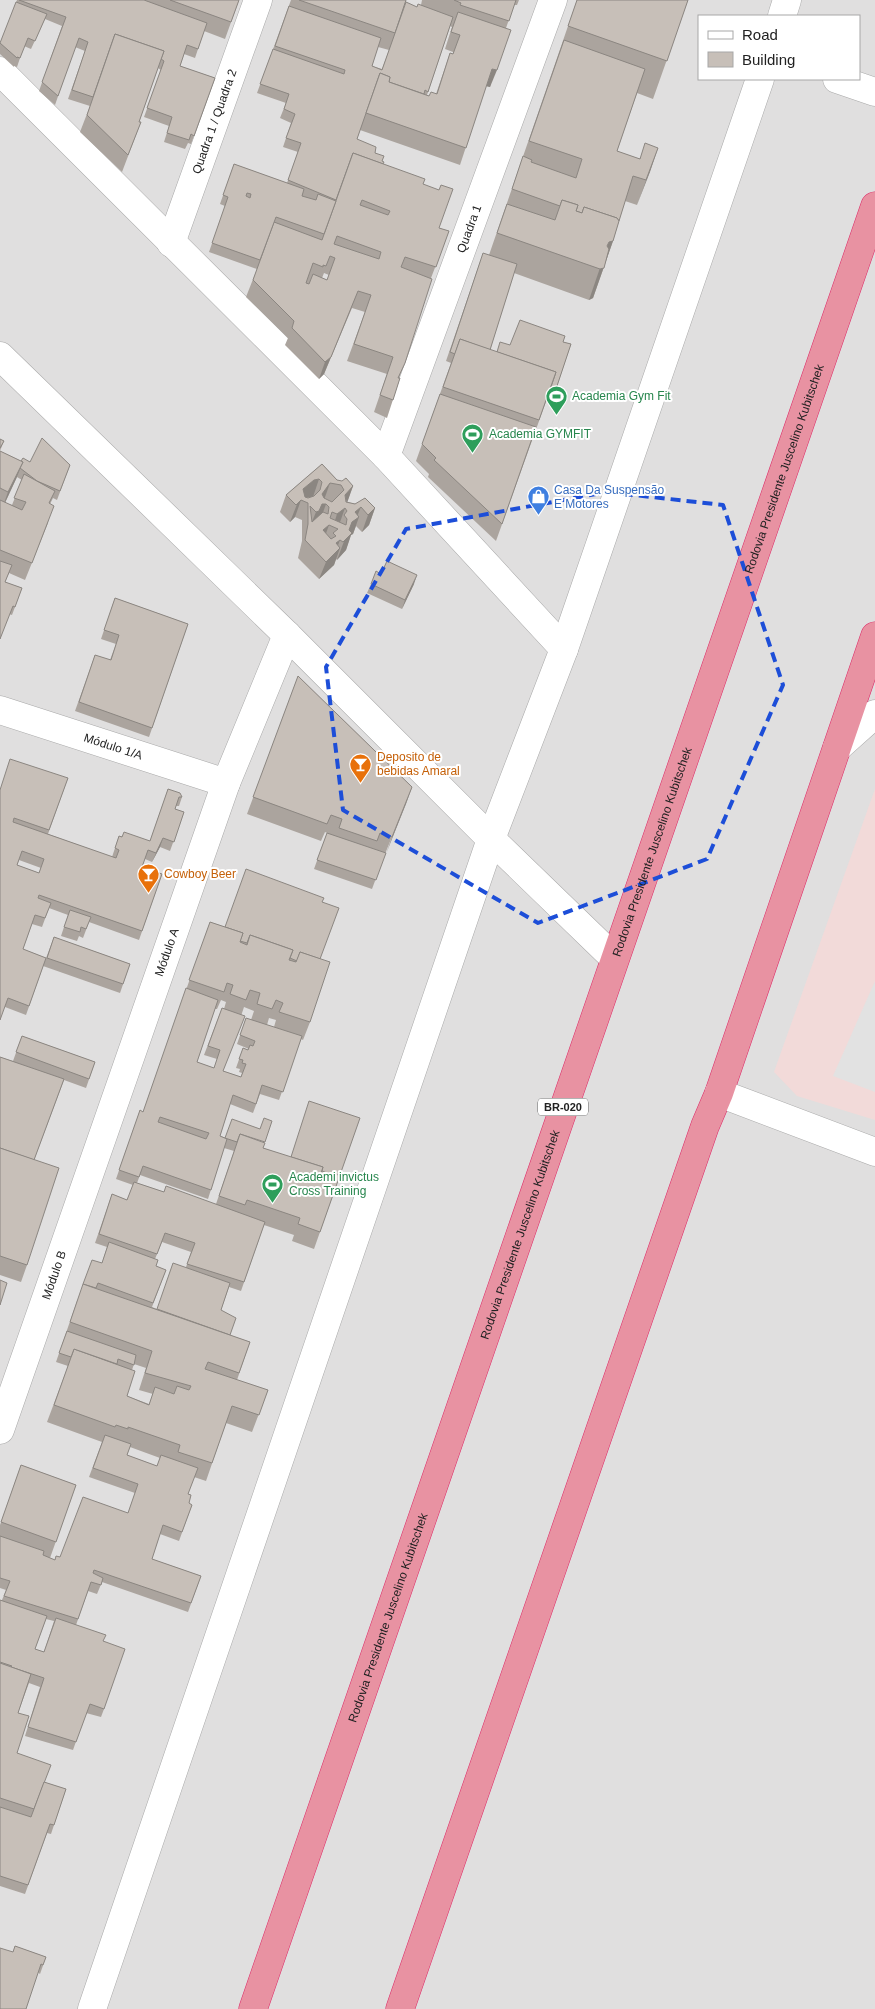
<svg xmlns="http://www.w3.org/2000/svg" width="875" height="2009" font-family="Arial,sans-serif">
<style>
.residential{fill:#e0dfdf;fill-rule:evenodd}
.commercial{fill:#f2dad9}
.parking{fill:#e2e2e2}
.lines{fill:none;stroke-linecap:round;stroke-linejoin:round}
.minor-casing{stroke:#a9a9a9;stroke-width:29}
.highway-casing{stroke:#dc2a67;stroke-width:29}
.minor{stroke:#fff;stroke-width:28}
.highway{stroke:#e892a2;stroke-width:28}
.wall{fill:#aba49e;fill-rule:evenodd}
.shaded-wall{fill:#8b8681}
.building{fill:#c7bfb8;stroke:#8b8681;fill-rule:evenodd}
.marked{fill:none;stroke:#1d4ed8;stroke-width:4;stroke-dasharray:10 6;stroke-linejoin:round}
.labels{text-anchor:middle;stroke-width:4;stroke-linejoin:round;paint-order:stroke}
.shield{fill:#fff;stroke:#646464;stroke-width:1}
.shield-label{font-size:11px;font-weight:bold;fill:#222}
.street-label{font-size:12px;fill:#222;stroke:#fff}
.leisure-label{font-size:12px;fill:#27864d;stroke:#fff;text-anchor:start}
.shop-label{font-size:12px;fill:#366cbe;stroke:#fff;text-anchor:start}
.food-label{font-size:12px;fill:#c56008;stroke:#fff;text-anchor:start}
</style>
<rect width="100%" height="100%" fill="#f2efe9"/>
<path class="residential" d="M0 0H875V2009H0ZM699 16H859V79H699Z"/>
<polygon class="commercial" points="875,789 875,1120 797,1096 774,1072"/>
<polygon class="parking" points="875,981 875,1092 833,1076"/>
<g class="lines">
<defs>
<g id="minor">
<polyline points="782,16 787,0"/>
<polyline points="0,71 386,456 564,649"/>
<polyline points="837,79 875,92"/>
<path id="s1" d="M171 243 258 0"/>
<polyline points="0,356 287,635 491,839 614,958"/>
<path id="s2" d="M386 456 553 0"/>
<path id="s3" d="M0 710 226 783"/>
<polyline points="837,748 875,714"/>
<polyline points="719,1093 875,1152"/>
<path id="s4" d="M0 1430 226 783 287 635"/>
<polyline points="92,2009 491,839 564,649 760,79"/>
</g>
<g id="highway">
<path id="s5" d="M253 2009 875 206"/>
<polyline points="400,2009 705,1126 719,1093 875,636"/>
</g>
</defs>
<use href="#minor" class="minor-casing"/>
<use href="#highway" class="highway-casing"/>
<use href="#minor" class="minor"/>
<use href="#highway" class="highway"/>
</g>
<g class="wall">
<polygon points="17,0 239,0 225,39 204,31 195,58 184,54 180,66 215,78 191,144 188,143 185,149 164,142 169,126 144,117 161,70 158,68 139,122 141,122 122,172 80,132 90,106 68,99 85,51 75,47 55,105 39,91 62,26 45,19 31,49 24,46 17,67 14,66 14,67 0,54 0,44"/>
<path d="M291 0H406L400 19 421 5 422 0H519L517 5H514L506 28 490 87 486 86 460 165 360 130 357 139 375 153 382 161 383 164 423 184 439 228 449 231 431 278 399 378H400L387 418 374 412 387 374 347 361 365 312 352 308 324 374 319 379 285 345 288 338 246 297 257 269 209 252 225 206 220 204 234 164 287 183 298 152 283 147 291 123 280 118 286 103 257 93ZM450 26 452 27 445 49 453 52V54L450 53 436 94 429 96 427 95ZM378 47 389 50 382 69 372 66ZM324 273 329 275 327 280 322 278Z"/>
<polygon points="577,0 688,0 653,99 637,93 617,151 639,159 658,148 637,205 625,201 613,241 593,298 589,300 514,273 490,350 497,352 510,345 563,342 571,344 553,398 548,396 496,541 428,477 429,474 416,461 451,363 446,361 480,262 489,255"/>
<path d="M0 439 4 441 0 451 21 461 70 465 57 500 53 498 50 504 48 523 25 580 9 573 5 582 22 588 12 615 9 614 0 639ZM17 477 22 480 12 505 5 503Z"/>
<polygon points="322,464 337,480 353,486 347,502 375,508 369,525 362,532 356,526 353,534 351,535 346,550 337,560 336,559 334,565 319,579 298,558 302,541 302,520 295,517 290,522 280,512 286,495"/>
<polygon points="381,574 414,584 402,609 367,593 371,584"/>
<polygon points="115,598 188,624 149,737 75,711 95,655 110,660 116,644 101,639"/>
<polygon points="298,676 412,787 385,854 372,889 314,869 327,833 329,834 325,832 321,841 247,814"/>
<path d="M68 778 48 834 112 857 119 836 150 841 168 789 182 797 179 806H176L175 809 184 812 170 851 160 847 152 862 145 859 142 867 162 874 139 940 89 922 83 938 79 936 77 941 61 936 68 915 49 908 42 927 32 924 23 949 46 958 26 1015 5 1007 0 789ZM19 860 41 868 39 873 17 865Z"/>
<path d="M322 902 320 959 310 1022 303 1040 301 1039 279 1100 260 1094 253 1113 230 1104 220 1136 263 1148 340 1175 314 1249 292 1241 294 1235 264 1225 241 1291 229 1287 221 1310 230 1335 250 1342 237 1380 268 1390 252 1432 226 1423 206 1481 194 1477 188 1494 189 1503 192 1505 179 1541 160 1534 152 1559 201 1576 188 1612 102 1582 97 1594 88 1591 76 1625 103 1641 104 1709 101 1717 86 1713 73 1750 25 1736 40 1687 29 1683 18 1713 17 1753 44 1782 66 1789 51 1834 47 1833 25 1894 0 1886V1600H2L6 1590 0 1588V1525L21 1465 76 1485 50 1558 55 1560 60 1557 128 1513 135 1493 89 1477 102 1442 47 1422 68 1366 56 1362 77 1301 102 1263 107 1247 95 1243 112 1194 127 1200 133 1185 116 1179 140 1110 143 1112 210 922 225 927ZM221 1000 226 1002 224 1009 222 1008 204 1055 217 1059 214 1068 197 1062 215 1009H217ZM244 1007 254 1011 251 1020 246 1018 237 1044 249 1049 248 1050 243 1048 236 1068 240 1069 239 1072 242 1073 241 1077 223 1071ZM269 1018 276 1020 274 1027 267 1025ZM224 1148 234 1151 216 1204 164 1192 137 1183 140 1175 208 1199ZM162 1242 191 1252 186 1267 157 1309 152 1307 166 1270 156 1266 155 1259ZM134 1364 146 1368 139 1390 153 1394 149 1404 127 1396 132 1370ZM130 1447 160 1458 157 1466 127 1455ZM46 1619 54 1621 44 1652 35 1649Z"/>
<polygon points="54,937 130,964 120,993 43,966"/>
<polygon points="22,1036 95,1062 86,1088 64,1080 34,1160 27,1265 21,1282 0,1275 0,1057 13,1061"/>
<polygon points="15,1946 46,1957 40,1974 13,1952"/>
</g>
<g class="shaded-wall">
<polygon points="492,69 497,70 490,87 486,86"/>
<polygon points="658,148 650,172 637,205 646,180"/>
<polygon points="615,224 613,241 593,298 589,300"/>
<polygon points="358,291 324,374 319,379 325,362"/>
<polygon points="23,462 16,479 2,509 8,492"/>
<polygon points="319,479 313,497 308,497 303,501 301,500 295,517 290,522 303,489 314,480"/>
<polygon points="330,483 324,500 322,494"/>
<polygon points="353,486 347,503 345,495"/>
<polygon points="322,504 326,504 320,521 309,529 316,512"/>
<polygon points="361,507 356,519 359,517 353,534 351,535 346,550 337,560 355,512"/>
<polygon points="345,508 339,525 333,527 337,514"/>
<polygon points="375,508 369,525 362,532 368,515"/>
<polygon points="329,525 323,542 323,530"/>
<polygon points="340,540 335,553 340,548 334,565 319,579 326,562 336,543"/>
<polygon points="417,575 414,584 402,609 405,600"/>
<polygon points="412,787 406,804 386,854 392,837"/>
<polygon points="163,838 160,847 152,862 156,853"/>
</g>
<g class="building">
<polygon points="19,0 144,0 207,23 198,49 187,45 180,66 215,78 194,136 191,134 189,140 167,133 172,117 147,108 164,61 161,59 164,51 115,34 93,97 72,90 88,42 79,38 58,96 42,82 66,17"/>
<polygon points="170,0 239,0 231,22"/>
<polygon points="299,0 406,0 395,33"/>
<polygon points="454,0 516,0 509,21 460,5 461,3"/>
<polygon points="577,0 688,0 667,61 568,26"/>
<polygon points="16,2 47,14 35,41 28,38 20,58 17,57 17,58 0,43"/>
<polygon points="406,2 417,7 418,4 453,17 428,92 425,90 424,94 389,82 390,77 380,73 357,139 376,147 375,153 384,156 382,161 384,162 383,164 353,153 336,200 288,180 301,143 286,138 295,114 284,109 289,94 260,84 273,49 344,74 345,70 275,46 289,6 381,38 372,66 382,70"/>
<polygon points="458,12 511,30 497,70 492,69 466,148 366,113 380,73 390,77 389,82 429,96 431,92 437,94 450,53 453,54 460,35 451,32"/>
<polygon points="115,34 164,51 139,122 141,122 128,155 87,115"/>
<polygon points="564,40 645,69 617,151 640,159 645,143 658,148 646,180 633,176 619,221 617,218 584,207 582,213 576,211 578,205 562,200 560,206 512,189 523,156 532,160 531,162 576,178 582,159 529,141"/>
<path d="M353 153 425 179 423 184 439 190 441 185 453 189 439 228 449 231 436 267 405 257 401 267 432 279 405 363 398 378H400L393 400 380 395 393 357 354 344 371 295 358 291 331 357 325 362 292 328 294 321 253 280 274 222 322 240ZM362 200 390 211 388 215 360 205ZM337 236 381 252 379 259 334 244ZM330 256 335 258 327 280 313 274 309 284 306 283 313 263 323 267V265L326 266Z"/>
<path d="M234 164 304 189 302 196 316 200 318 194 336 201 324 234 276 217 260 260 212 243 228 197 223 195ZM247 193 251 194 250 198 246 196Z"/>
<polygon points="562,200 578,205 576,211 582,213 584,207 617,218 619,221 613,241 609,242 607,246 609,249 604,268 600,269 497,233 507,204 555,220"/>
<polygon points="483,253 517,264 490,350 460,339 455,354 450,352"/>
<polygon points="520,320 565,336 563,342 571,344 556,389 551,387 556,372 497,352 500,342 510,345"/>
<polygon points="460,339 556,372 539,420 443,387"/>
<polygon points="440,394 536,427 502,524 434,460 436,458 422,444"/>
<polygon points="42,438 70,465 60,491 37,481 20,468 23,462 21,461 23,458 30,462"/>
<polygon points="0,439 4,441 0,448"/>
<polygon points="0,451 23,462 8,492 0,488"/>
<path d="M322 464 337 480 342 481 346 478 353 486 345 495 346 502 355 504 365 498 375 508 368 515 361 507 355 512 359 517 352 522 349 530 352 533 343 542 340 540 336 543 340 548 326 562 305 540 308 524V503L301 500 296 505 286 495ZM319 479 322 482 320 490 314 496 308 498 305 497 303 489 314 480ZM330 483 341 485 344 490 332 502 324 498 322 494ZM322 504H326L329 507 328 514 323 512 312 522 310 506 316 512 319 511ZM345 508 347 511 344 515 347 519 346 525 330 518 332 512 337 514ZM329 525 338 529 333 533 336 536 331 539 323 530Z"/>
<polygon points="24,474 55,491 49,503 54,506 32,563 0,550 0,500 22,510 26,502 14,498"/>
<polygon points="0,561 12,565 5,582 22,588 15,607 13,606 0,639"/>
<polygon points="387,561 417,575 405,600 371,584 376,571 381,574"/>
<polygon points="115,598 188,624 152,728 79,702 95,655 111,660 119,635 104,630"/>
<polygon points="298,676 412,787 392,837 380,833 377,841 339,828 342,819 331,815 327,824 253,797"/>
<path d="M10 759 68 778 49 830 14 818 13 822 116 858 119 850 115 848 119 836 122 837 124 832 150 841 168 789 180 793 182 797H179L175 809 184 812 174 842 163 838 156 853 148 850 142 867 162 874 142 931 39 895 38 898 51 903 45 918 35 915 23 949 46 958 29 1006 8 998 0 1020V790ZM22 851 44 859 39 873 17 865Z"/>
<polygon points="327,833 386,853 376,880 317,860"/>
<polygon points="246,869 324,898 322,902 339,908 320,959 300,952 297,961 290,958 293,950 250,935 247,943 240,941 243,933 225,927"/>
<polygon points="70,910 91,917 86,929 81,927 80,932 64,927"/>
<polygon points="210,922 243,933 240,942 247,945 250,935 293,950 289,960 296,962 300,952 330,962 310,1022 279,1012 283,1003 276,1000 272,1009 257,1004 260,993 250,990 246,1000 230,994 233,985 227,983 224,992 189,980"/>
<polygon points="54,937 130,964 123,984 47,958"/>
<path d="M186 988 218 1000 197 1062 214 1068 220 1050 208 1046 222 1008 245 1016 223 1071 241 1077 246 1064 242 1063 243 1060 239 1059 243 1048 248 1050 250 1045 253 1046 255 1041 240 1035 246 1018 302 1036 283 1092 262 1085 256 1104 233 1095 220 1136 227 1139 211 1190 143 1166 139 1177 119 1170 140 1110 143 1112ZM160 1117 209 1133 206 1139 158 1122Z"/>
<polygon points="22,1036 95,1062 89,1079 16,1052"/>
<polygon points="0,1057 64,1079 34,1160 0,1148"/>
<polygon points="309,1101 360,1118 340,1175 327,1173 322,1171 323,1167 291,1157"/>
<polygon points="264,1118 272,1121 265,1142 240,1134 237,1142 225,1138 232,1119 260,1129"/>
<polygon points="240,1134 265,1143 263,1148 323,1167 321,1173 340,1175 320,1232 298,1224 300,1218 247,1200 245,1205 219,1196"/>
<polygon points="0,1148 59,1168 27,1265 0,1256"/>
<polygon points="134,1182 164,1192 166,1186 265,1222 244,1282 187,1264 195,1243 165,1233 157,1254 99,1234 112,1194 127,1200"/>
<polygon points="109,1242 158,1260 156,1266 166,1270 153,1303 98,1283 96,1288 83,1284 92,1260 102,1263"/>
<polygon points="173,1263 230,1283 221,1310 236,1318 230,1335 157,1309"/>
<polygon points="0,1280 7,1283 0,1305"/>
<polygon points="83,1284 250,1342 239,1373 208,1362 205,1369 268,1390 259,1415 232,1406 212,1463 178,1452 180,1445 128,1427 128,1429 116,1425 115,1427 54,1405 74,1349 135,1371 127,1396 149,1405 155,1387 174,1394 177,1386 189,1390 191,1386 145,1373 152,1351 70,1322"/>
<polygon points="67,1331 136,1355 134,1365 118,1359 117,1364 74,1349 71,1357 59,1353"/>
<polygon points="105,1435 131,1444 127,1455 157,1466 161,1455 198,1468 188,1494 191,1495 189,1503 192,1505 182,1532 163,1525 152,1559 201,1576 191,1603 94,1570 93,1573 103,1578 101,1585 91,1582 78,1619 4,1596 10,1581 0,1578 0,1536 44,1551 43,1555 55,1560 56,1556 60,1557 83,1497 128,1513 138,1484 93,1468"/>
<polygon points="21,1465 76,1485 56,1542 1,1522"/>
<polygon points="0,1600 47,1616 35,1649 44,1652 56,1618 106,1635 103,1641 125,1649 104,1709 90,1704 76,1742 28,1727 44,1678 11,1667 12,1666 0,1662"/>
<polygon points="0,1663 31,1674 18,1713 29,1716 17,1753 51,1765 34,1809 0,1798"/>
<polygon points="44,1782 66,1789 54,1825 50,1824 28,1885 0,1876 0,1807 31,1817"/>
<polygon points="15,1946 46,1957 43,1965 41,1964 26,2009 0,2009 0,1948 13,1952"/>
</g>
<path class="marked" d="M607 492 723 505 783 685 707 859 538 923 343 810 326 667 406 529Z"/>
<defs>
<symbol id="stadium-pin" viewBox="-11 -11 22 30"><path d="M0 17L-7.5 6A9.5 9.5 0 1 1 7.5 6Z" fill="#2e9e5b" stroke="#fff"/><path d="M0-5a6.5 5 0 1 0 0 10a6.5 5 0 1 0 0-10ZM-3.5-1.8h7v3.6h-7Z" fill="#fff"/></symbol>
<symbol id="shop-pin" viewBox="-11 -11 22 30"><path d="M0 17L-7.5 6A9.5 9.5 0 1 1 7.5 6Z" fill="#3f7fe0" stroke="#fff"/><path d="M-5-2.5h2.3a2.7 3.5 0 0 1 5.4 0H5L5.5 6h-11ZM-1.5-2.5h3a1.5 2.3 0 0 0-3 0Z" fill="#fff"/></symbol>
<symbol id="bar-pin" viewBox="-11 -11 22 30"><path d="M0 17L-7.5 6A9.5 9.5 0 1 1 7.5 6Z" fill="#e8710a" stroke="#fff"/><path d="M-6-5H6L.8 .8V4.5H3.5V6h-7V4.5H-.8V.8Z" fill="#fff"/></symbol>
</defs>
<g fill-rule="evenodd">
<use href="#stadium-pin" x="544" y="384" width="25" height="34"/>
<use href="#stadium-pin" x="460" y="422" width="25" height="34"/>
<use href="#shop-pin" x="526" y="484" width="25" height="34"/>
<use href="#bar-pin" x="348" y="752" width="25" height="34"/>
<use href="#bar-pin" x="136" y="862" width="25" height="34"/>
<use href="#stadium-pin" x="260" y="1172" width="25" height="34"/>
</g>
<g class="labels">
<rect class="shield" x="538" y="1098.5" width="50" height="17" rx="4"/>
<g class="shield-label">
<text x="563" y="1111">BR-020</text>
</g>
<g class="street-label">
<text dy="4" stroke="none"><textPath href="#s1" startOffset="129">Quadra 1 / Quadra 2</textPath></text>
<text dy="4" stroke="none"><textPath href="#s2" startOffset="242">Quadra 1</textPath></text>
<text dy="4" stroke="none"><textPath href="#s5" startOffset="1629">Rodovia Presidente Juscelino Kubitschek</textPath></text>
<text dy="4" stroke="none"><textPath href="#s3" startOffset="119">Módulo 1/A</textPath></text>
<text dy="4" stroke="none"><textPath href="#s5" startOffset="1224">Rodovia Presidente Juscelino Kubitschek</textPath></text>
<text dy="4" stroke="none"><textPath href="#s4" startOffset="506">Módulo A</textPath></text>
<text dy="4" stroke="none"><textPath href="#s5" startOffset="819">Rodovia Presidente Juscelino Kubitschek</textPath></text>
<text dy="4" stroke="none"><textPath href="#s4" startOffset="164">Módulo B</textPath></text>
<text dy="4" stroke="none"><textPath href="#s5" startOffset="414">Rodovia Presidente Juscelino Kubitschek</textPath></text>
</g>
<g class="leisure-label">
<text x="572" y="400">Academia Gym Fit</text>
<text x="489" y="438">Academia GYMFIT</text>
<text x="289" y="1181">Academi invictus<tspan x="289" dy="14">Cross Training</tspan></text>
</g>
<g class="shop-label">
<text x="554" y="494">Casa Da Suspensão<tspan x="554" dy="14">E Motores</tspan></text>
</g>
<g class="food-label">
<text x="377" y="761">Deposito de<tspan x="377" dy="14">bebidas Amaral</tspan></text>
<text x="164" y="878">Cowboy Beer</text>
</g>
</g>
<rect x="698" y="15" width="162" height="65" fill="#ffffff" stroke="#a7a7a7"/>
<rect x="708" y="31" width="25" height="8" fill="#ffffff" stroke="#a7a7a7"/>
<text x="742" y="40" font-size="15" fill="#222222">Road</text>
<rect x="708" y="52" width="25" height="15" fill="#c7bfb8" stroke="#a7a7a7"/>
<text x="742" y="65" font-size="15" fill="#222222">Building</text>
</svg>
